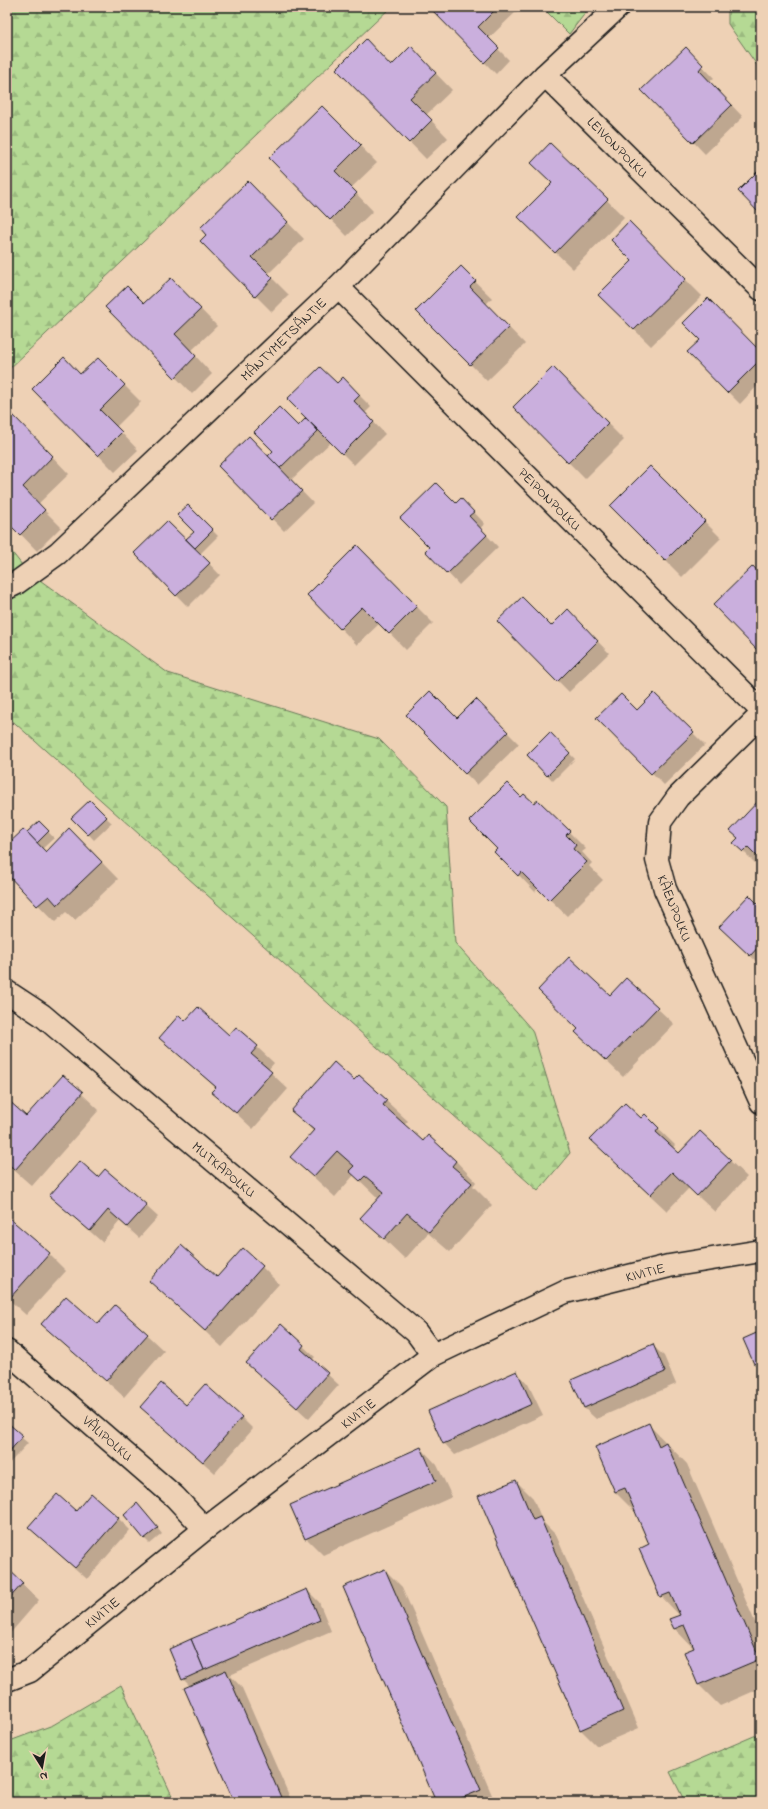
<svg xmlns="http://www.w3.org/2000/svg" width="768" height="1809" font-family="'Indie Flower',sans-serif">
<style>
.forest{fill:url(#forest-firs);stroke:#687a58}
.shadow{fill:#0003}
.building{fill:#caafdd;stroke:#1c1c1c}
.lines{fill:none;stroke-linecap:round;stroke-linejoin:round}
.minor-casing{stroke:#1c1c1c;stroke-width:25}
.minor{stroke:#eed1b5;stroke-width:22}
.labels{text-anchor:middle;stroke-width:3;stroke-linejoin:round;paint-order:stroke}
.street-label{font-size:14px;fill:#1c1c1c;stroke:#eed1b5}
</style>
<defs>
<pattern id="forest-firs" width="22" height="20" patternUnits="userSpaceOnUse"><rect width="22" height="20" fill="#b5d994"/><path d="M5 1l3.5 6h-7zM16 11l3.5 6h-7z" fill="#9bba7f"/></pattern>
</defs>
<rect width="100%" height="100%" fill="#eed1b5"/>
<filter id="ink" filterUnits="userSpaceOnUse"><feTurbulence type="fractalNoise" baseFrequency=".025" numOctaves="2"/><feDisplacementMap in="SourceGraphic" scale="8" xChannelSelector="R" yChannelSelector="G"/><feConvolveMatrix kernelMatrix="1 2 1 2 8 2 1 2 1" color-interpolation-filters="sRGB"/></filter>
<g filter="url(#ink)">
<g class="forest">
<polygon points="7,7 391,7 7,371"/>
<polygon points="542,7 590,7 569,34"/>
<polygon points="728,7 761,7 761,71 728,24"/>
<polygon points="7,546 26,570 168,673 379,739 446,807 455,943 532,1030 570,1153 538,1191 7,716"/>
<polygon points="121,1685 175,1802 7,1802 7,1742 53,1725"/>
<polygon points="761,1733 761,1802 685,1802 670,1772"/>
</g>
<g class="shadow">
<polygon points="430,7 517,7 519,9 488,39 509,60 496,74"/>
<polygon points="411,48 452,90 426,115 448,138 426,159 338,69 392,67"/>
<polygon points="686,49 714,78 709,82 743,117 705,154 643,90"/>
<polygon points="322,107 377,163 351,188 373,211 347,236 271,158"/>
<polygon points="550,144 624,217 573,269 536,234 553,184"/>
<polygon points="248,182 304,239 268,274 289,295 272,312 201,241"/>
<polygon points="629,223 702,296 651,346 599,295 633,261"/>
<polygon points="461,268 492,298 486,304 525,344 487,381 418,311"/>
<polygon points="171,279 217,326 191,351 212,374 192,394 107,307 144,304"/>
<polygon points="701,340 761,353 761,382 740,404 688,352"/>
<polygon points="98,359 141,402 116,427 138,450 115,472 33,389 80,376"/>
<polygon points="553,369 624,440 585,479 514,407"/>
<polygon points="343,379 371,407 365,413 385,434 354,465 331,442 291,480 313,503 284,531 220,466 268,457 307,418"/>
<polygon points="7,418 28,431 69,474 38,504 61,527 37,551 7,520 7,438 12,434 7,429"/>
<polygon points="650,467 721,538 682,577 611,506"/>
<polygon points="456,504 473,511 485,524 480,528 498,547 459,585 427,551"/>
<polygon points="188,506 218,536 200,554 220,575 188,607 135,553 190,545 195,532"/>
<polygon points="357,547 433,623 406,650 380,623 357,645 308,595"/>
<polygon points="568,611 609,653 569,692 499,621 551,628"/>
<polygon points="654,694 705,745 664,785 598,718 637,711"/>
<polygon points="476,701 519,744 477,785 407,715 457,720"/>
<polygon points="550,734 575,759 553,781 529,755"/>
<polygon points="521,798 534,805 538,801 586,849 582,852 592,863 589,866 603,880 567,916 538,888 535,892 512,868 498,849"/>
<polygon points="761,799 761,868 760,868 735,843 739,838"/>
<polygon points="90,802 112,823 94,840 73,818"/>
<polygon points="39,822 54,838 42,849 46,853 86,846 118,879 75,920 66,912 55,922 7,873 7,847 32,839"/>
<polygon points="761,908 761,966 732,938"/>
<polygon points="610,997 657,1008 674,1024 623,1077 576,1032"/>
<polygon points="185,1022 257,1047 274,1063 268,1070 288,1089 253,1129 213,1092 216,1088 161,1037"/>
<polygon points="63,1076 99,1110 32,1186 7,1164 7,1101 26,1118"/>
<polygon points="359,1076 408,1121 404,1125 423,1142 456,1161 476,1182 473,1186 492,1205 450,1252 428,1233 405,1259 362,1218 379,1199 354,1175 335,1197 292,1157 314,1132 292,1110 354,1081"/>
<polygon points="645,1116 675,1145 672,1149 679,1155 700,1132 747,1177 715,1212 689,1188 667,1211 608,1156"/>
<polygon points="98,1178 146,1206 158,1217 139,1238 120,1221 102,1242 50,1196"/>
<polygon points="7,1220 49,1254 66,1271 26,1315 7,1298"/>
<polygon points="262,1267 279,1284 222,1347 150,1281 217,1278"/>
<polygon points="43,1324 98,1325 147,1335 164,1351 124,1397"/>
<polygon points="281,1326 315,1357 312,1360 339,1385 309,1419 248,1363"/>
<polygon points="761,1332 761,1370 755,1364"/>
<polygon points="652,1345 664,1356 676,1384 596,1419 584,1408"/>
<polygon points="517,1372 528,1384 543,1415 455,1455 444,1443"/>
<polygon points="186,1407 241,1417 253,1429 215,1473 153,1418"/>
<polygon points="649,1425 687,1464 761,1636 761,1688 720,1706 699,1685 685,1653 694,1649 675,1629 671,1620 680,1616 661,1596 651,1545 636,1513 615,1492"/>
<polygon points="7,1426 28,1443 7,1466"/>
<polygon points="421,1448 437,1465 452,1497 323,1555 306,1538"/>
<polygon points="516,1481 533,1498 543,1522 556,1535 639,1728 597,1746 580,1729"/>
<polygon points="143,1510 162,1534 150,1544 144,1538"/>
<polygon points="76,1512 118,1518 130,1530 87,1579 41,1538"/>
<polygon points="7,1570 39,1600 7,1637"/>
<polygon points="385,1570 402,1587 495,1802 437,1802"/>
<polygon points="307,1590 319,1602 331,1631 230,1675 242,1688 292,1802 235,1802 190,1686 183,1679"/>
</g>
<g class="building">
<polygon points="429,7 498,7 478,27 499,48 484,63"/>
<polygon points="366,39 391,66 411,46 436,73 410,98 432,120 409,143 336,69"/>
<polygon points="686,47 703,65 699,70 732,105 693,143 641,90"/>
<polygon points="322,106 361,145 335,171 357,193 330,220 269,158"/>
<polygon points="550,143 608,199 555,253 518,217 552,183 531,163"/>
<polygon points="761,168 761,215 738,191"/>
<polygon points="248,181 288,222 252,257 273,278 255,297 200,241 206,235 200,228"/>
<polygon points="629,221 686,279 634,330 598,295 632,261 611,240"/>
<polygon points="461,266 476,281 470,287 509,327 470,365 416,311"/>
<polygon points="171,278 201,309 175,334 196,356 175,378 105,307 127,286 144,303"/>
<polygon points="708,298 761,352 761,359 727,393 687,352 700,340 683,323"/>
<polygon points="64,357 80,374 98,358 125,385 100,410 122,432 98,456 32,389"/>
<polygon points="320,367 337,383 343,377 360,395 354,401 374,422 342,454 287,399"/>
<polygon points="553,367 608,423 568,463 513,407"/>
<polygon points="279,407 298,426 306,418 318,431 280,468 268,456 273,451 254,432"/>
<polygon points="11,413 53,456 23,487 45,510 20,535 7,522 7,437 10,434 7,430 7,417"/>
<polygon points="249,436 302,491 271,520 218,466"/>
<polygon points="650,466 705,521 665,561 610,506"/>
<polygon points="436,483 456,503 461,498 474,512 469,516 487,535 447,574 425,551 429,547 400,518"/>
<polygon points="188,505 213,530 195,548 186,539 194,532 177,515"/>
<polygon points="167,521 210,563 176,596 134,553"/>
<polygon points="357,545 417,606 389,634 362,607 340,629 307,595"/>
<polygon points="753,566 761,575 761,654 713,605"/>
<polygon points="522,597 551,626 568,609 598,641 557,682 497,621"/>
<polygon points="430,691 457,718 476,699 508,732 465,774 406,715"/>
<polygon points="654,693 694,732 651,774 596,718 621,694 637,710"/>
<polygon points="550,732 570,753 547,776 527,755"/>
<polygon points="507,783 521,797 524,794 534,803 538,800 570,831 566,835 576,845 573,849 587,862 549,900 521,872 518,876 494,852 497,849 469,821"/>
<polygon points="761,798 761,860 748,847 743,852 733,843 738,838 730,831"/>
<polygon points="90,800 107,817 88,835 71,818"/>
<polygon points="39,821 49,831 37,843 27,832"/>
<polygon points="69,828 102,862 57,905 49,896 37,906 7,874 7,845 24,829 46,852"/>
<polygon points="749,895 761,907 761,944 750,956 719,927"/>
<polygon points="569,957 610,995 626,978 658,1007 606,1061 575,1032 578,1029 538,990"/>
<polygon points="198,1007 229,1035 236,1027 258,1046 251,1054 272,1072 236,1113 211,1092 216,1087 159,1038 179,1015 185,1021"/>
<polygon points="334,1062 354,1080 359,1075 387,1100 383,1105 423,1141 428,1135 456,1161 452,1166 472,1183 429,1232 407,1213 384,1239 360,1218 384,1192 365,1176 360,1181 349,1171 354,1166 337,1151 313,1177 290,1157 314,1130 291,1111"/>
<polygon points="63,1075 83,1092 15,1170 7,1163 7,1099 26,1116"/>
<polygon points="625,1103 641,1118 645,1114 659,1128 656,1132 679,1153 700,1131 731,1160 697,1196 672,1172 650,1195 590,1139"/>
<polygon points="80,1161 98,1177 105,1169 147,1205 127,1227 108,1210 90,1231 49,1196"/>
<polygon points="8,1217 50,1253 9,1299 7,1298 7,1219"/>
<polygon points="181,1245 217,1277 243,1248 263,1266 205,1331 149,1281"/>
<polygon points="66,1296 98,1324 115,1305 148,1334 106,1381 41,1324"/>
<polygon points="281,1324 304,1345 301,1349 328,1373 297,1408 246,1363"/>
<polygon points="761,1331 761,1361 754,1364 743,1339"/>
<polygon points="653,1344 665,1372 584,1408 571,1380"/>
<polygon points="517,1371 532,1404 443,1444 428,1411"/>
<polygon points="161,1383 186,1405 205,1384 242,1417 203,1462 140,1407"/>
<polygon points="8,1423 23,1436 7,1454 7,1424"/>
<polygon points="649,1423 659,1446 666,1442 760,1659 698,1685 684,1652 694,1648 684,1625 674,1629 669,1619 680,1615 670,1593 660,1597 639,1549 649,1544 625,1488 615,1492 595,1447"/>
<polygon points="421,1447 436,1481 305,1539 290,1505"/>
<polygon points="516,1480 533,1520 540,1517 623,1711 580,1730 478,1496"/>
<polygon points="91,1493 119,1518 75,1568 28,1527 57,1494 76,1511"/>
<polygon points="137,1503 158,1528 144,1539 124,1515"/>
<polygon points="7,1568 23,1583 7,1601"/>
<polygon points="385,1569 481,1790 452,1802 436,1802 343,1587"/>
<polygon points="307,1589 320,1620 204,1670 191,1639"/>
<polygon points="191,1639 204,1670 182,1680 169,1649"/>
<polygon points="226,1670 283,1802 234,1802 184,1688"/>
</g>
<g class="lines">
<defs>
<g id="minor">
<polyline points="618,7 545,75 761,289"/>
<polyline points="338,287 761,710"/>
<polyline points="7,588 15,584 58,553 338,287 545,75"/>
<polyline points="761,715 678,797 660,822 657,860 665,889 761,1102"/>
<polyline points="7,992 42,1015 416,1332 433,1355"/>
<polyline points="7,1351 175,1497 205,1529"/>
<polyline points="7,1680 30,1671 205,1529 433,1355 565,1292 669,1266 761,1251"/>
</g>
</defs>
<use href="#minor" class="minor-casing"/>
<use href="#minor" class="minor"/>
</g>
</g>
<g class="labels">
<g class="street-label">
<text transform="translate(618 147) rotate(45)" y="5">LEIVONPOLKU</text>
<text transform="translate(283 339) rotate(-44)" y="5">MÄNTYMETSÄNTIE</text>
<text transform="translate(550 499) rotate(45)" y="5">PEIPONPOLKU</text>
<text transform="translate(675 908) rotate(68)" y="5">KÄENPOLKU</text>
<text transform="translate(224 1169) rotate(40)" y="5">MUTKAPOLKU</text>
<text transform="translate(645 1272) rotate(-14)" y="5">KIVITIE</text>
<text transform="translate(358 1413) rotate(-38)" y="5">KIVITIE</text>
<text transform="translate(108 1438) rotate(41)" y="5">VÄLIPOLKU</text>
<text transform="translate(102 1612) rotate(-39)" y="5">KIVITIE</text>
</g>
</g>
<rect width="768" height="1809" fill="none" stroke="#eed1b5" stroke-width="24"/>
<rect x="12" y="12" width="744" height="1785" fill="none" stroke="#1c1c1c" stroke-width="1.5" filter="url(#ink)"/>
<g transform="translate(42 1767) rotate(169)" stroke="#eed1b5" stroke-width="3" paint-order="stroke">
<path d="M0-3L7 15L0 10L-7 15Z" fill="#1c1c1c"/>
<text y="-6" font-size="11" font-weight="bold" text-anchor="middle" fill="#1c1c1c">N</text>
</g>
</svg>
